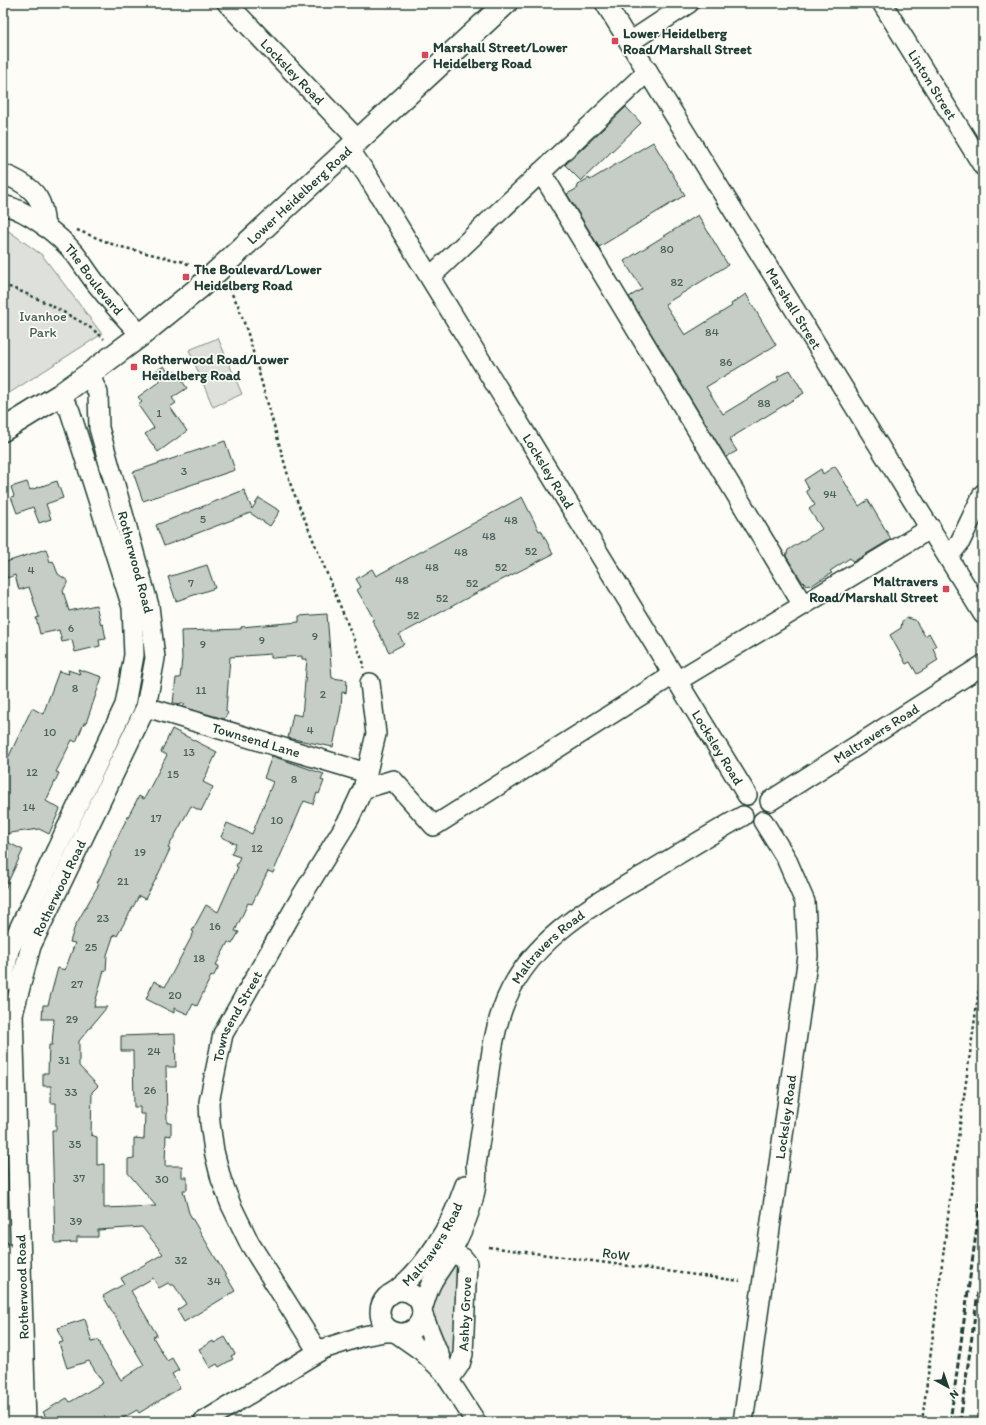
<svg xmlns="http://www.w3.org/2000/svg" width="986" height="1425" font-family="Itim,sans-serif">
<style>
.green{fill:#dde0db;stroke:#7e8e88}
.building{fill:#c6cdc7;stroke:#1f3d34}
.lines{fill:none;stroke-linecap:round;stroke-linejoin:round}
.minor-casing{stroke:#1f3d34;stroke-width:22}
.major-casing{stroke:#1f3d34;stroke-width:25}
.path{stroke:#1f3d34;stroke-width:2.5;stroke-dasharray:3 3;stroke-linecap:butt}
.minor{stroke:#fdfcf7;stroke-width:19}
.major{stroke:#fdfcf7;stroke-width:22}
.rail{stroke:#1f3d34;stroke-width:3;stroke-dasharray:6 3;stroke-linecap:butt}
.poi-dot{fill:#d1495b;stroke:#fdfcf7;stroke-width:1.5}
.labels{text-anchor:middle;stroke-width:3.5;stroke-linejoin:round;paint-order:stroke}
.number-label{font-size:12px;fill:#496159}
.poi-label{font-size:14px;font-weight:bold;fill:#1f3d34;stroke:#fdfcf7;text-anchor:start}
.street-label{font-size:14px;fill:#1f3d34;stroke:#fdfcf7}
.park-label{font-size:14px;fill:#455e55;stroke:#fdfcf7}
</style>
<rect width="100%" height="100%" fill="#fdfcf7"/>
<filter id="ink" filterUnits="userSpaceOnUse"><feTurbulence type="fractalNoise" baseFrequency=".025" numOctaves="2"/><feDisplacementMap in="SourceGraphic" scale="8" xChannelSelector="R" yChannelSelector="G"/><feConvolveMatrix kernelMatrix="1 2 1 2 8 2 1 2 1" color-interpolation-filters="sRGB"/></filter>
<g filter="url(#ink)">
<g class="green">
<polygon points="3,227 42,255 102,334 3,397"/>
<polygon points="218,338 242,394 213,407 189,350"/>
<path d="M451 1262 456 1263 458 1268 455 1312 454 1353 451 1354 449 1353C440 1338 429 1320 431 1302 433 1293 446 1272 451 1262Z"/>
</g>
<g class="building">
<polygon points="626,107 641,123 581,181 565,165"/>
<polygon points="653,142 685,195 599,247 567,194 578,188 577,185 589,178 590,180"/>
<polygon points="698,215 728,265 665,304 685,335 732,306 731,304 746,294 776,345 706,387 723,414 779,380 777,377 790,370 804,393 729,439 737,451 726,457 629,297 642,289 624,261"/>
<polygon points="164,366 170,375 175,371 187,388 172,398 176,403 170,407 187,431 158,452 145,434 154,428 138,405 142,402 138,397 160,381 154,372"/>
<polygon points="225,441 235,470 143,501 133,472"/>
<polygon points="835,466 859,506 868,500 891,539 853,562 850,558 830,571 832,573 817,582 811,586 809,584 806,585 804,582 803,583 786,556 788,550 822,529 809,509 815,505 806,491 809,489 804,480 821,469 823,474"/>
<polygon points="57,481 63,498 46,504 51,519 39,523 33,507 17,513 11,497 14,496 11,487 27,482 30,490"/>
<polygon points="244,490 252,509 259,498 280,511 270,526 250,513 164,546 156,525"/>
<polygon points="522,497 539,531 541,530 553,554 482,590 399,635 404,644 389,652 372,620 374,619 357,590 361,587 356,579 372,569 376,576"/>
<polygon points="46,549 50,562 53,561 58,574 68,581 63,591 69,611 96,605 101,625 103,624 106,639 99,640 100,646 75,652 72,640 62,642 59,630 40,634 36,618 39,617 29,587 19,590 15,575 7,578 3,563"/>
<polygon points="207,565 215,588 176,601 168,577"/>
<polygon points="327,614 332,678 347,680 346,693 342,692 341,708 333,747 288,738 293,714 302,716 307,659 302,659 302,656 271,658 271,654 230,657 226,711 228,713 224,719 183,707 185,704 173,703 176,678 180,678 182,658 181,631 241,629 241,627 299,622 299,616"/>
<polygon points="907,618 915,620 925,636 929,633 936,646 933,648 938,660 927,667 927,668 917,674 910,662 906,664 890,635 901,628 902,621"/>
<polygon points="78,669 102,677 86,723 84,723 76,742 72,740 56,772 59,773 46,801 60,809 49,834 39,829 3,834 3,753 9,756 32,708 43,714 59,671 69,674 68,670 80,674"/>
<polygon points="172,729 217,752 203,782 213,787 201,811 191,806 168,848 170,849 157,877 145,899 139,896 117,936 114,934 107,955 106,971 104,970 94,1007 107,1007 79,1041 79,1066 98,1086 92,1092 91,1135 97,1137 97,1165 104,1164 104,1208 156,1206 128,1173 128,1159 134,1158 134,1138 144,1139 145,1114 140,1114 140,1107 134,1107 133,1051 121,1051 121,1036 175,1034 176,1067 166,1067 167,1123 171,1123 171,1136 166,1135 165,1166 182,1166 182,1177 187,1177 187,1190 183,1190 189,1213 235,1291 184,1322 177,1310 186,1304 174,1285 171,1285 168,1283 159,1288 153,1278 131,1291 157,1335 153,1337 167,1361 172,1358 179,1370 172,1374 180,1388 139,1413 137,1410 116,1422 49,1422 43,1412 67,1398 70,1402 103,1383 89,1361 67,1368 59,1343 63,1342 58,1328 85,1319 92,1342 99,1340 102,1349 121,1380 144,1365 103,1296 124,1284 121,1278 163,1254 142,1227 98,1230 98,1237 77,1237 77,1242 55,1243 52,1130 56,1130 56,1103 51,1103 51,1086 43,1086 43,1073 48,1073 49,1045 52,1045 54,1019 42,1019 43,1005 48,1005 58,968 65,970 75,943 70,942 75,926 99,884 97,883 111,855 110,854 121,830 139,796 144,799 167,755 161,752"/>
<polygon points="272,756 324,774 321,780 324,781 319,794 317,793 313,804 304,801 273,873 268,871 252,904 248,903 235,931 239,932 232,944 228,942 216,965 219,966 213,977 211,976 197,1006 193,1004 188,1014 174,1008 174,1013 146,999 154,981 165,987 194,932 192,931 206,905 218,912 238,867 236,866 240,857 231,854 236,844 221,837 227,823 252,834 273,782 264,778"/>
<polygon points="3,840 23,850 3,893"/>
<polygon points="225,1337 235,1354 231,1356 233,1359 219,1367 217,1364 210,1368 199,1349 213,1341 214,1343"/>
</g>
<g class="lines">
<defs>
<g id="minor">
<path id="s1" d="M227 3 358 140"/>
<path id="s2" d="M605 3 983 614"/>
<path id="s3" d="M882 3 983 166"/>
<polyline points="630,42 689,3"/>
<path id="s4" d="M349 149 367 175 747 795"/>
<polyline points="541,172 803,605"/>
<path d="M3 174C19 180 38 190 42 208 44 214 44 221 45 227"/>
<path id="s5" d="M3 205C28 210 59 235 75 254 82 263 88 273 95 282 109 300 125 318 141 335"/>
<polyline points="430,277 648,71"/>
<polyline points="948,557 960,542 983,494"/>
<polyline points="677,681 931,528"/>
<path id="s6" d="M146 707 367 773"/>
<polyline points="363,789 393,780 434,826 673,675"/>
<path id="s7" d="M770 801 983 665"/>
<polyline points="3,982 9,950 125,705 134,655 132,607 70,411 60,395"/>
<polyline points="3,1252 8,1422"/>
<circle cx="401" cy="1312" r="21"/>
<path id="s8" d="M390 1295C426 1269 451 1226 465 1185"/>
<path id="s9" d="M422 1310C425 1301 427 1292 431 1284 437 1272 445 1263 451 1252 464 1228 480 1192 476 1165 479 1144 483 1123 485 1102 489 1071 492 1039 502 1010 525 942 591 906 649 872 680 853 711 834 743 816"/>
<polyline points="422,1313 439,1355 443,1368"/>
<polyline points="395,1332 422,1351 443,1371 476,1422"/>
<path id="s10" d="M318 1352 250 1244 231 1205 221 1179 214 1151 210 1123 209 1102 223 1034 301 897 349 819 363 789 376 734 370 683"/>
<path id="s11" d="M449 1380 460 1364 463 1354 467 1263 463 1258 451 1252"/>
<path id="s12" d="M26 1422 13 1014 31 946 146 707 155 658 149 606 99 428 98 393 89 374"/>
<polyline points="203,1422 323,1349 363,1336 385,1332 394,1332"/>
<path id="s13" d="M743 1422 808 956 805 902 786 858 763 821"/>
</g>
<g id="major">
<path id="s14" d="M3 430 60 395 89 374 141 335 200 287 506 3"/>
</g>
</defs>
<use href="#minor" class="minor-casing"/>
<use href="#major" class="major-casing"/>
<g class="path">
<polyline points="77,230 117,246 184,262 191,266"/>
<path d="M3 285C28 293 51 305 74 318 85 324 95 330 104 339"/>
<polyline points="229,289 238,305 248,334 291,486 364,664 363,668"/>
<polyline points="489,1247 740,1281"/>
<polyline points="922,1422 956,1153 983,961"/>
</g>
<use href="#minor" class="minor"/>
<use href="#major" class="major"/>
<g class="rail">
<polyline points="950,1422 983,1183"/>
<polyline points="960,1422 983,1257"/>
</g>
</g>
</g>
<g class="poi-dot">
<rect x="611" y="37" width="8" height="8" rx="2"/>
<rect x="421" y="51" width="8" height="8" rx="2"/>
<rect x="182" y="273" width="8" height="8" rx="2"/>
<rect x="130" y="363" width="8" height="8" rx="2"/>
<rect x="942" y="585" width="8" height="8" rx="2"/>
</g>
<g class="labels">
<g class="number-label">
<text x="667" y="253">80</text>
<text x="677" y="286">82</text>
<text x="712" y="336">84</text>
<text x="726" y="366">86</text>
<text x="764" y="407">88</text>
<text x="159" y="417">1</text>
<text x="184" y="475">3</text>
<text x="830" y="498">94</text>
<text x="203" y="523">5</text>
<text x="511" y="524">48</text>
<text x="489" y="540">48</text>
<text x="531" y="555">52</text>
<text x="461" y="556">48</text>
<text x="432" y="571">48</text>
<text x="501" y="571">52</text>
<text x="31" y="574">4</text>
<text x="402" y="584">48</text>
<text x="191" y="587">7</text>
<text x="472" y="587">52</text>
<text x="442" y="602">52</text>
<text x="413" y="619">52</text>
<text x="71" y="632">6</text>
<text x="315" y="640">9</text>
<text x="262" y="644">9</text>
<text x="203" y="648">9</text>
<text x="75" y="692">8</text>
<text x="201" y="694">11</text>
<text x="323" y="698">2</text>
<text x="310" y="734">4</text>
<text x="50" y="736">10</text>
<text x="189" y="756">13</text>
<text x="32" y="776">12</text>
<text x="173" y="778">15</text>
<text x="294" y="783">8</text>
<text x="29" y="811">14</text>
<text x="156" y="822">17</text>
<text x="277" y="824">10</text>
<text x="257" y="852">12</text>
<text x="140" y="856">19</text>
<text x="123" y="885">21</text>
<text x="103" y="922">23</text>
<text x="215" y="930">16</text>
<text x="91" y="951">25</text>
<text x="199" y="962">18</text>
<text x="77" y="988">27</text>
<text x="175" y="999">20</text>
<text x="72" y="1023">29</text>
<text x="154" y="1055">24</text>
<text x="64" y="1064">31</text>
<text x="150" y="1094">26</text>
<text x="71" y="1096">33</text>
<text x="75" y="1148">35</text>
<text x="79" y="1182">37</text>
<text x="162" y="1183">30</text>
<text x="76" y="1225">39</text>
<text x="181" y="1264">32</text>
<text x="214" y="1285">34</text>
</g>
<g class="poi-label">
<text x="623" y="38">Lower Heidelberg<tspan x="623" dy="16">Road/Marshall Street</tspan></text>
<text x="433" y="52">Marshall Street/Lower<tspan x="433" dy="16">Heidelberg Road</tspan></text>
<text x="194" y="274">The Boulevard/Lower<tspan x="194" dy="16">Heidelberg Road</tspan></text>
<text x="142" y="364">Rotherwood Road/Lower<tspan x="142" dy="16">Heidelberg Road</tspan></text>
<text x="938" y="586" text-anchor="end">Maltravers<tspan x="938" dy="16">Road/Marshall Street</tspan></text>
</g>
<g class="street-label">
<text dy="5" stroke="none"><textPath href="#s1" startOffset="95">Locksley Road</textPath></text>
<text dy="5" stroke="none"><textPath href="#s3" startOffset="96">Linton Street</textPath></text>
<text dy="5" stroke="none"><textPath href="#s14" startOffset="379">Lower Heidelberg Road</textPath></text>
<text dy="5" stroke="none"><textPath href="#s5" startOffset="120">The Boulevard</textPath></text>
<text dy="5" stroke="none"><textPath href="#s2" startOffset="359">Marshall Street</textPath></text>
<text dy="5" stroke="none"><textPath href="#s4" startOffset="379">Locksley Road</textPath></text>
<text transform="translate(136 562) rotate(75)" y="5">Rotherwood Road</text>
<text dy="5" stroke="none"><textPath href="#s7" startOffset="126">Maltravers Road</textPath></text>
<text dy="5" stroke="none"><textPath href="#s6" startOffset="115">Townsend Lane</textPath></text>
<text dy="5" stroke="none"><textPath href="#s4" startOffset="703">Locksley Road</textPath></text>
<text dy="5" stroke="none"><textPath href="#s12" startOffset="543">Rotherwood Road</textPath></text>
<text dy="5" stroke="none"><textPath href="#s9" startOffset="394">Maltravers Road</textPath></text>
<text dy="5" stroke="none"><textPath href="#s10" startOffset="368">Townsend Street</textPath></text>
<text dy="5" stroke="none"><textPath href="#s13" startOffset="308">Locksley Road</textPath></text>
<text dy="5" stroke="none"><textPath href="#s8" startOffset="67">Maltravers Road</textPath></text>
<text transform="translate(616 1254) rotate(8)" y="5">RoW</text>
<text transform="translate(22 1287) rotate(-92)" y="5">Rotherwood Road</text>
<text dy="5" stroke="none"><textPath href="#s11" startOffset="70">Ashby Grove</textPath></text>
</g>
<g class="park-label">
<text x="43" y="321">Ivanhoe<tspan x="43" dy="16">Park</tspan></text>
</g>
</g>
<rect width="986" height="1425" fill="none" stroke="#fdfcf7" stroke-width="16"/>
<rect x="8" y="8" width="970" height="1409" fill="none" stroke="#1f3d34" stroke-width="1.5" filter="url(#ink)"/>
<g transform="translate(948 1387) rotate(140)" stroke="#fdfcf7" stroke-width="3" paint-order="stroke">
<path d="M0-3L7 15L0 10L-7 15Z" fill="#1f3d34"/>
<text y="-6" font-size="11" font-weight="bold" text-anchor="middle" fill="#1f3d34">N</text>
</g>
</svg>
